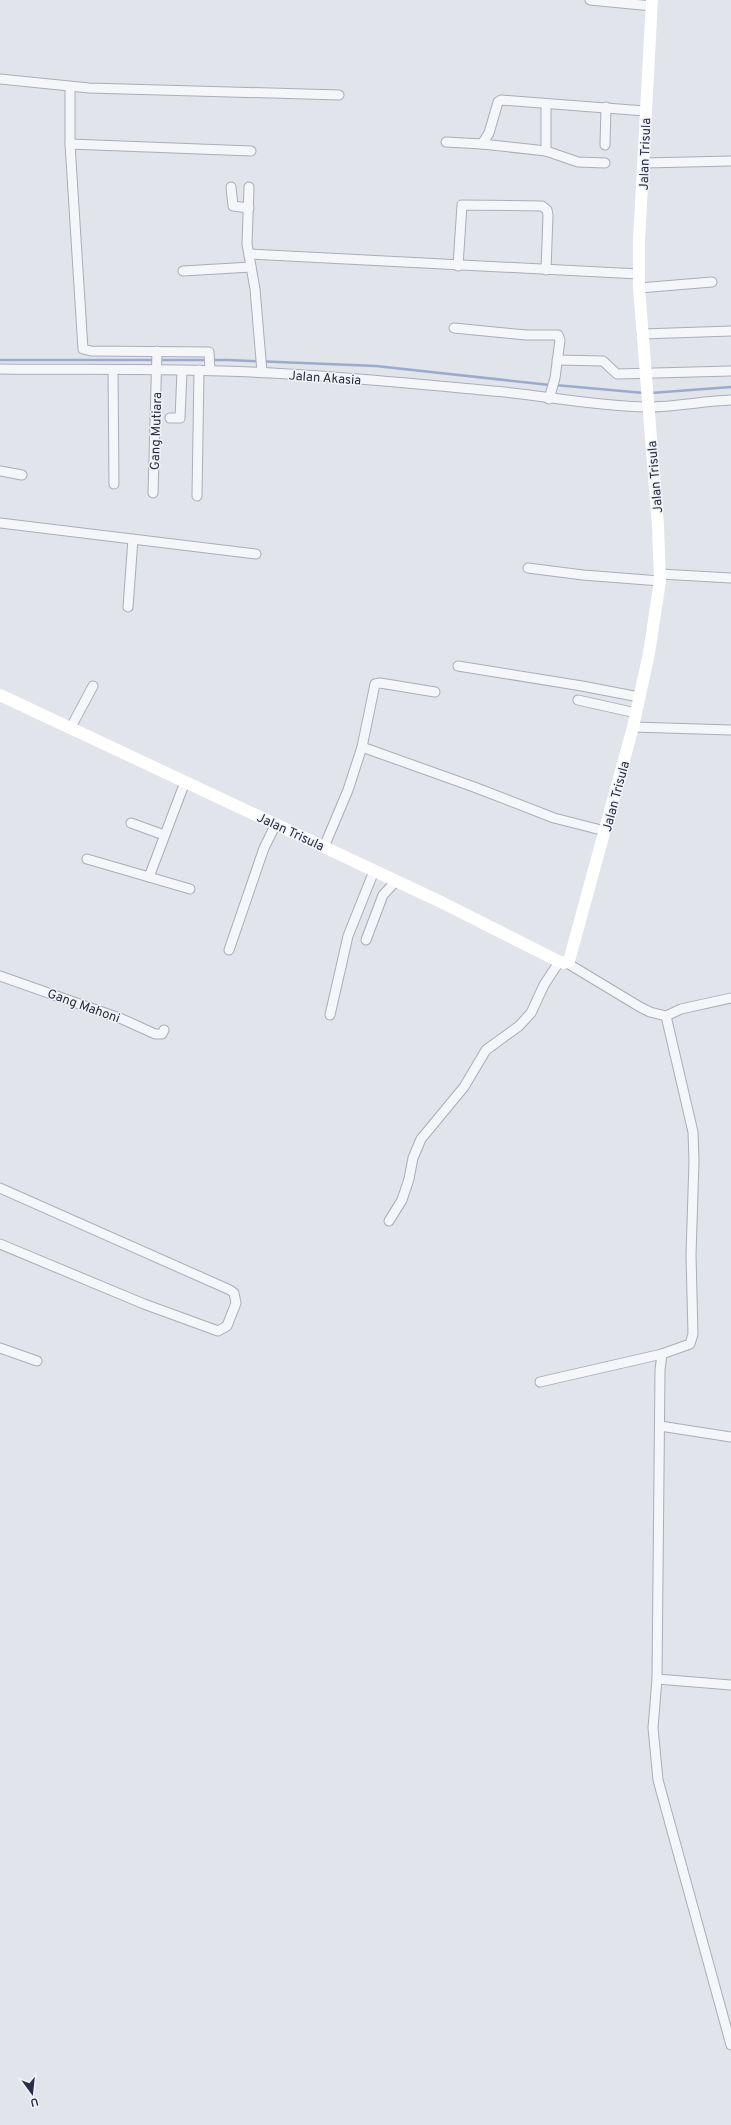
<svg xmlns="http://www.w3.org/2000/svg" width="731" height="2125" font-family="Overpass,sans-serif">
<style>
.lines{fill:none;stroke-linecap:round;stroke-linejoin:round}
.stream{stroke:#9babcd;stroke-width:2.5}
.street-casing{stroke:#aaadb9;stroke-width:11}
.street{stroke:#f5f6f9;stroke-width:9}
.secondary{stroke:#fff;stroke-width:12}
.labels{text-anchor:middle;stroke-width:3;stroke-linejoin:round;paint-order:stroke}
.street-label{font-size:13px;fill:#292e44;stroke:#f2f3f8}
</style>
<rect width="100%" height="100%" fill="#e2e4eb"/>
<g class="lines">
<g class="stream">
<polyline points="0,360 228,360 376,366 550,385"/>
<polyline points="555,385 644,393"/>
<polyline points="651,393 731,387"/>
</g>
<defs>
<g id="street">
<polyline points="590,0 652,6"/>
<polyline points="0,79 89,88 339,95"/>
<polyline points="70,87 70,144 83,349 91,351 209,352 210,370"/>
<polyline points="546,104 546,151 578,162 605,163"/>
<polyline points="446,142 482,144 489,133 498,102 501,100 645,111"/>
<polyline points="70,144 251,151"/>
<polyline points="482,144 546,151"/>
<polyline points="605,145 606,107"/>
<polyline points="645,163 731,161"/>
<polyline points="231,187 233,206 249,208"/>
<polyline points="249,187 247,244 255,289 262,372"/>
<polyline points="249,254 639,274"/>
<polyline points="458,266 462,205 542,206 547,210 548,215 546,270"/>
<polyline points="183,271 251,267"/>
<polyline points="639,288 712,282"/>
<polyline points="454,328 526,335 558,335 560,340 555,378 549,399"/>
<polyline points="642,334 731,331"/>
<polyline points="557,360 603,361 617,374 731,371"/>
<path d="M0 369C91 370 182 368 272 373 350 377 427 385 504 392 552 397 598 406 647 407 675 407 703 401 731 400"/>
<polyline points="113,370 114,484"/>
<polyline points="170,418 180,418 182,371"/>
<polyline points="0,471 22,475"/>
<polyline points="153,493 157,351"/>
<polyline points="197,496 199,370"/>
<polyline points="0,523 256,554"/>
<polyline points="528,568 583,575 660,581"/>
<polyline points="660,574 731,578"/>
<polyline points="128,607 133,539"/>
<polyline points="458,666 582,686 639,697"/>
<polyline points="578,700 636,713"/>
<polyline points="71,727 93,686"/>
<polyline points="633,727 731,730"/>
<polyline points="362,747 474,787 554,818 605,831"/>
<polyline points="131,823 164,835"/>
<polyline points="324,847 348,790 362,747 375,684 380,683 435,692"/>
<polyline points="87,859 190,889"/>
<polyline points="149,877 185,782"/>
<polyline points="366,940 383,895 396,881"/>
<polyline points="229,950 264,848 276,824"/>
<polyline points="567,963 640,1007 650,1012 666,1016 681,1009 731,998"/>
<polyline points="0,976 122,1019 155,1034 162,1034 164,1030"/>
<polyline points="330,1015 348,936 374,871"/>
<polyline points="666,1016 693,1132 694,1161 691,1255 693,1334 690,1344 662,1354 660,1370 657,1679 653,1728 658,1780 731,2045"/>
<polyline points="0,1188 230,1290 234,1293 236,1303 227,1326 218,1331 144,1304 0,1244"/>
<polyline points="389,1221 402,1200 409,1179 413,1158 421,1139 464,1087 486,1050 519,1026 531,1013 544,985 559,962"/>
<polyline points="0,1348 37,1361"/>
<polyline points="540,1382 662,1354"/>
<polyline points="660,1426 731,1437"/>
<polyline points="657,1679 731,1685"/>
</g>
</defs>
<use href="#street" class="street-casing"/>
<use href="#street" class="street"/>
<polyline class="secondary" points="0,695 441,902 558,961 564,963 569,961 633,727 649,653 660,581 658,526 639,288 639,241 652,0"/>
</g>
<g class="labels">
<g class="street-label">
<text transform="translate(644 154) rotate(-88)" y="5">Jalan Trisula</text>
<text transform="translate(325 377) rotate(4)" y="5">Jalan Akasia</text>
<text transform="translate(155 431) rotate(-88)" y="5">Gang Mutiara</text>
<text transform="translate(654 477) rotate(-95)" y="5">Jalan Trisula</text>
<text transform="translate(615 796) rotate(-75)" y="5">Jalan Trisula</text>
<text transform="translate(291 831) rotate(25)" y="5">Jalan Trisula</text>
<text transform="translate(84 1005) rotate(20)" y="5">Gang Mahoni</text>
</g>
</g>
<g transform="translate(32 2093) rotate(165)" stroke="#f2f3f8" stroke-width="3" paint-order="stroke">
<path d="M0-3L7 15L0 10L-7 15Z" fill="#292e44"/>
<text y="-6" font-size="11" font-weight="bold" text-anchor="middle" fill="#292e44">U</text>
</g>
</svg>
